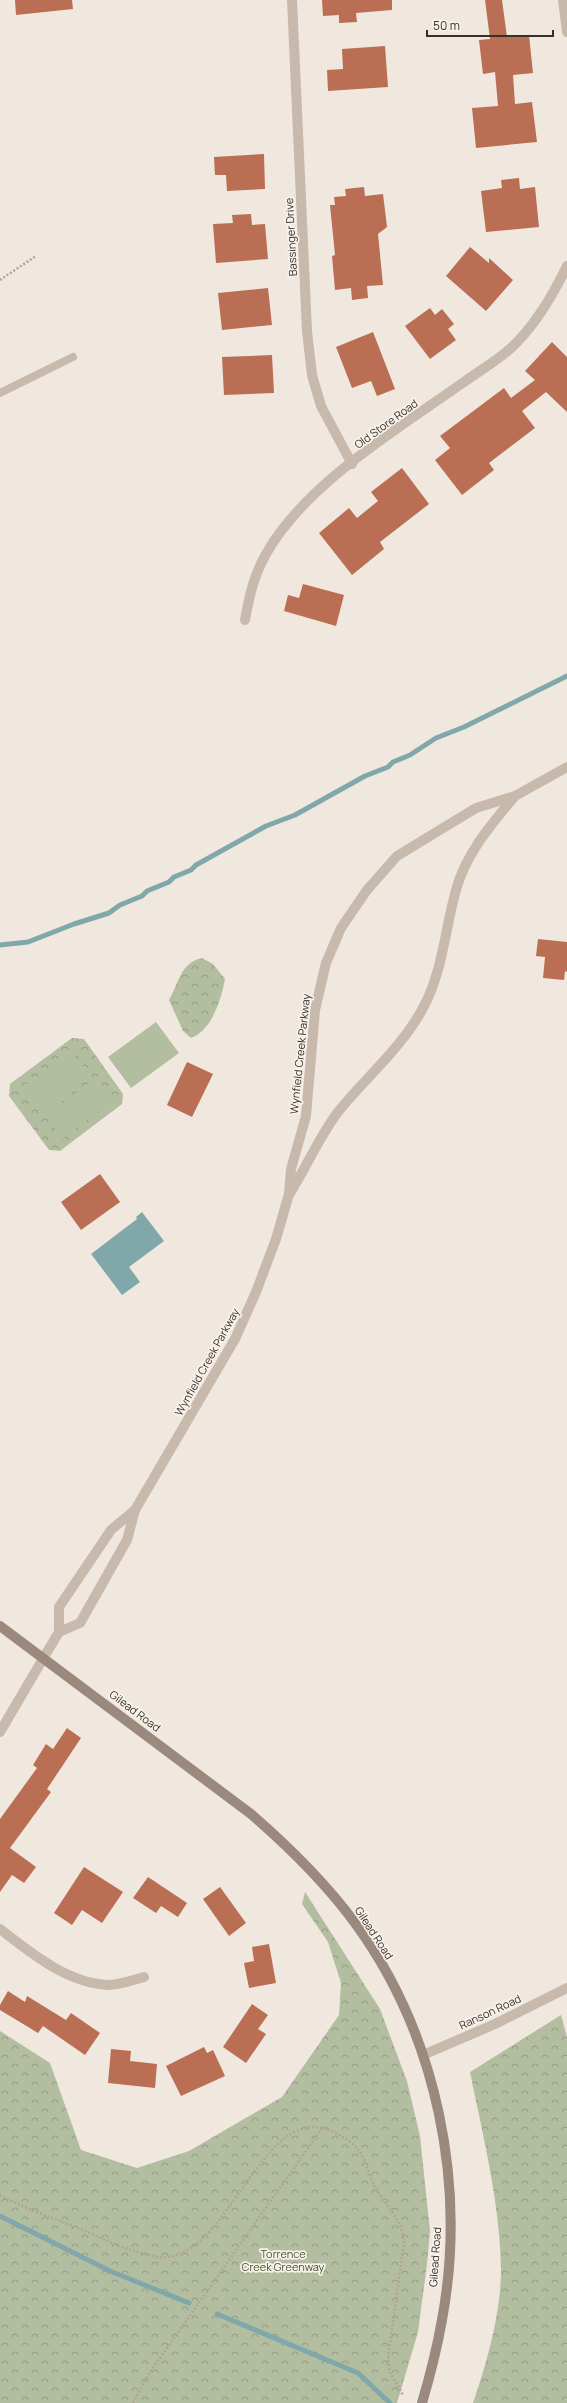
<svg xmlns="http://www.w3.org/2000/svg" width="567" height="2403" font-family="Manrope,sans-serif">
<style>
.park{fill:url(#park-crowns)}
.pitch{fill:#b3bea0}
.water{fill:#80a8ab}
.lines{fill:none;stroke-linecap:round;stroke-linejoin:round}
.stream{stroke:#80a8ab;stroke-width:5}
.building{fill:#ba6e53}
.path{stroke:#b3a396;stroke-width:2.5;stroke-dasharray:2 2;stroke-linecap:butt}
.service{stroke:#c7b9ab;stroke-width:8}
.minor{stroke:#c7b9ab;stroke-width:10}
.tertiary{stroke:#c7b9ab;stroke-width:10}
.secondary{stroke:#9b897d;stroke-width:10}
.labels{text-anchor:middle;stroke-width:3.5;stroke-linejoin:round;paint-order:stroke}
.street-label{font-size:11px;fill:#362e2a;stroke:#f8f2eb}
.park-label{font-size:11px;fill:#455230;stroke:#f8f2eb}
</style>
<defs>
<pattern id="park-crowns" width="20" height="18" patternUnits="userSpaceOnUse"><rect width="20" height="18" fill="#b3bea0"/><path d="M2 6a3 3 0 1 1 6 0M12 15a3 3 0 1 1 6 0" fill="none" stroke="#929b83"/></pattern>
</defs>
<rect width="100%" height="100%" fill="#f0e8df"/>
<g class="park">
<path d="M202 958 213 964 225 979C221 1000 212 1030 191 1038L183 1031 169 1000C179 983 180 963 202 958Z"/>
<polygon points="72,1038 84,1039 123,1094 122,1104 60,1151 49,1150 9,1096 10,1084"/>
<polygon points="305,1892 380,2009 407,2081 420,2136 430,2231 427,2264 418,2332 397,2403 0,2403 0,2031 50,2063 81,2150 137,2168 189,2151 282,2097 339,2015 341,1983 328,1942 302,1904"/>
<path d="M561 2015 567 2037V2403H473C487 2363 501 2312 501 2270 500 2203 483 2136 470 2072Z"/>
</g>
<g class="pitch">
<polygon points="156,1022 179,1053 131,1088 108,1057"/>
<polygon points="71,1051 88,1073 40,1109 23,1087"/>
<polygon points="93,1080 110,1103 62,1139 45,1116"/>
</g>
<polygon class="water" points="142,1212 164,1241 129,1267 140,1282 122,1295 91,1254 137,1219 136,1217"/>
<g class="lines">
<g class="stream">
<polyline points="0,945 28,942 74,924 109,913 120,905 142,896 147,891 169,882 174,877 191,870 196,865 266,826 295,815 365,776 388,767 393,762 410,755 436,738 464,727 567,676"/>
<polyline points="0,2216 110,2271 189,2303"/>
<polyline points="217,2314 358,2373 390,2403"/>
</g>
</g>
<g class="building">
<polygon points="15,0 72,0 73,9 16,15"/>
<polygon points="322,0 392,0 392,10 356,13 357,22 339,23 339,15 323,16"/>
<polygon points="485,0 502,0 507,37 529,35 533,73 513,75 515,104 532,102 537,142 476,148 472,108 498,106 495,72 483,74 479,40 490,39"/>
<polygon points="385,46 388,87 328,91 327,70 343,69 342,49"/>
<polygon points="264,154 265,189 227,191 226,175 215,175 214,157"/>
<polygon points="519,178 520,189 535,187 539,227 486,232 481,191 502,188 501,180"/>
<polygon points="364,187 365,196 383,194 387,227 378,234 383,285 367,286 368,298 352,300 351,288 335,290 332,256 335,255 330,205 335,205 334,197 346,196 345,189"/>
<polygon points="251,214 252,225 265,224 268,259 216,263 213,224 233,223 232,215"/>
<polygon points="470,247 489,263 489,258 513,280 486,311 446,276"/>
<polygon points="268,288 272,325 222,330 218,293"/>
<polygon points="430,308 435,315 442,309 454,324 448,329 456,340 430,359 405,326"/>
<polygon points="373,332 395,389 377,396 371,381 352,388 336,347"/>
<polygon points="552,342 567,357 567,412 546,392 522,411 535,428 489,463 494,470 462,495 435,460 450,448 440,436 504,388 511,398 535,380 525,371"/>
<polygon points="272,355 274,393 224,395 222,357"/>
<polygon points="402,468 429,504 380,542 384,549 352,575 319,533 349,508 357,518 378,501 371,492"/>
<polygon points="303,584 344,595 336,626 284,611 288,595 299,598"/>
<polygon points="538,939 567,942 567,972 565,971 564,980 543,978 545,957 536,956"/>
<polygon points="187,1062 213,1074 192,1117 167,1105"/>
<polygon points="100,1174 120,1202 81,1230 61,1202"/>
<polygon points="67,1728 81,1738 47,1789 51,1792 10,1848 36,1867 24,1883 12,1875 0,1892 0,1819 37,1768 33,1765 46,1744 53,1749"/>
<polygon points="84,1867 123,1892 102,1923 82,1910 72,1925 54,1913"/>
<polygon points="148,1877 187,1903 178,1917 161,1906 156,1913 133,1898"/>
<polygon points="220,1887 246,1923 229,1936 203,1899"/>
<polygon points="269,1944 276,1983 249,1988 244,1963 254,1961 252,1947"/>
<polygon points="8,1991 25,2002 27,1996 66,2020 71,2013 100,2033 85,2055 43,2026 38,2033 0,2010 0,2005"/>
<polygon points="252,2004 268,2015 258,2029 266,2034 246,2063 223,2047"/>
<polygon points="204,2047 207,2053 213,2050 225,2076 181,2096 166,2066"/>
<polygon points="111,2049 131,2051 130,2061 157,2064 155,2088 108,2083"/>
</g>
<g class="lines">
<g class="path">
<polyline points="0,280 36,256"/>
<path d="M0 2195C23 2208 51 2217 75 2227 101 2237 130 2253 158 2257 162 2258 171 2257 176 2255 235 2238 268 2096 336 2133 359 2146 362 2151 370 2176 378 2200 402 2215 404 2242L388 2358 390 2373 403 2395"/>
<polyline points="133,2403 150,2372 323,2127"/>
</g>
<polyline class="service" points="0,393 73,357"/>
<g class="minor">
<polyline points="292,0 307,331 312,375 321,406 352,464"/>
<polyline points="563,0 567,32"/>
<path d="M245 620C249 597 254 575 266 554 305 484 399 428 464 382 479 371 497 361 511 348 535 326 553 295 567 266"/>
<polyline points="0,1732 44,1657"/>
<path d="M0 1929C31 1953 67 1983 108 1985 120 1985 133 1980 144 1977"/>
</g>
<g class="tertiary">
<path d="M290 1193C307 1166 319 1137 338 1112 366 1077 403 1047 424 1006 443 970 445 929 456 890 466 853 491 825 515 796"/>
<polyline points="59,1632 80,1623 127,1540 135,1510 235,1339 256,1292 276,1239 289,1194 291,1169 306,1116 315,1010 326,963 341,928 367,890 397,856 476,808 515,796 567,767"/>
<polyline points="44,1657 59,1632 59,1607 111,1530 135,1510"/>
<polyline points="423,2055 495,2024 567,1988"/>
</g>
<path class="secondary" d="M0 1626 251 1814C289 1847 325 1882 355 1923 437 2035 467 2184 442 2320 437 2348 430 2376 422 2403"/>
</g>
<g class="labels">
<g class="street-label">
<text transform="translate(291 237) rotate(-93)" y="4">Bassinger Drive</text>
<text transform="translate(386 424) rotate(-36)" y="4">Old Store Road</text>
<text transform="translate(300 1054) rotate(-84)" y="4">Wynfield Creek Parkway</text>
<text transform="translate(207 1362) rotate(-61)" y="4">Wynfield Creek Parkway</text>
<text transform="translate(135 1711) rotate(37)" y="4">Gilead Road</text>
<text transform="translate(374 1933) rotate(57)" y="4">Gilead Road</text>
<text transform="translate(490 2012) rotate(-25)" y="4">Ranson Road</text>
<text transform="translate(435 2257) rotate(-86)" y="4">Gilead Road</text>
</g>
<g class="park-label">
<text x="283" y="2258">Torrence<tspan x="283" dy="13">Creek Greenway</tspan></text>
</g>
</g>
<path d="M427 30v6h126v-6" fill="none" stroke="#362e2a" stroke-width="2"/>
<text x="433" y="30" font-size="12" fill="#362e2a" stroke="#f8f2eb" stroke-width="3" paint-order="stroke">50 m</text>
</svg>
